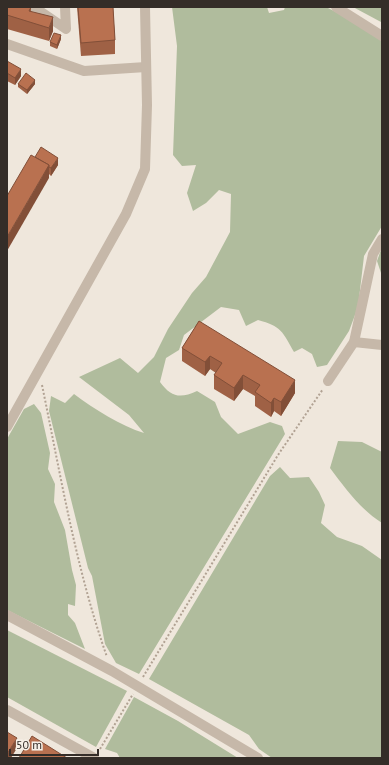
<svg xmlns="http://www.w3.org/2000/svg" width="389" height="765" font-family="'PT Sans',sans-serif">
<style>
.green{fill:#b0bc9d}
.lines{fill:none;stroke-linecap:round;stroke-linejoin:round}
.path{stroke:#b1a293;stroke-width:2;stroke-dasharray:2 2;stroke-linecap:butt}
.minor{stroke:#c6b8a9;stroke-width:10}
.wall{fill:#9f6145}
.shaded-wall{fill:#824f38}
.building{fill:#b97150;stroke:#824f38}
</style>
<rect width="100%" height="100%" fill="#efe7dc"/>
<g class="green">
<path d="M172 7H267L269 13 284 10 285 7H326L382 35V226L364 256 358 307 349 331 327 365 317 367 312 354 302 348 294 352C283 332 281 326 258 320L246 326 239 310 221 307 184 335 179 350 166 358 160 382C171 397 180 399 197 391L215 402 221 417 238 434 270 422 282 426 285 434 139 674 116 663 105 644 92 576 88 568 49 411 51 396 65 403 74 394C94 409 121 426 144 433L129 415 79 377 120 358 138 373 154 357 168 329 192 293 206 277 230 232 231 194 219 190 206 203 193 211 187 193 196 165 182 166 173 155 177 46Z"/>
<polygon points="353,7 382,7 382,22 381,22"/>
<polygon points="382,247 382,276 377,261"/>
<polygon points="34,404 41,413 50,453 48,469 55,484 54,502 65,530 72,570 76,585 75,606 68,604 68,615 75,623 85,649 7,610 7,439 24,409"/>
<path d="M338 441 362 442 382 452V523C360 509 345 488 330 468Z"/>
<polygon points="280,467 290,478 309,477 319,492 325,505 321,523 337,537 362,546 382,560 382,758 272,758 259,749 249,735 149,679 270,476"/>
<polygon points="7,630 127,691 96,747 7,697"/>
<polygon points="134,697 178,721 238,758 120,758 117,753 105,749"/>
</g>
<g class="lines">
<g class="path">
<path d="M42 385C61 477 76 569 107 657"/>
<polyline points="143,677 278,455 323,389"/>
<polyline points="100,749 133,694"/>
</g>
<g class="minor">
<polyline points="34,7 66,29 65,7"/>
<polyline points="336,7 382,36"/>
<polyline points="7,44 84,71 146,67"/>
<polyline points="354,342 382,345"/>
<polyline points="328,381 354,342 373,254 382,239"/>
<polyline points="7,427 126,214 145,169 147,105 145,7"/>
<polyline points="7,615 112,671 258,758"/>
<polyline points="7,710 94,758"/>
</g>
</g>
<g class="wall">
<polygon points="7,7 31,7 31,11 53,31 49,41 7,29"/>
<polygon points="77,7 113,7 115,40 115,54 81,56"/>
<polygon points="61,39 57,49 50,46 50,42"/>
<polygon points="7,61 21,76 15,85 7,81"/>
<polygon points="18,84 35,84 27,94 18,87"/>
<polygon points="35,157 58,165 51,176 49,174 49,178"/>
<polygon points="199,321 295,393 281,416 274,411 271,417 255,406 255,396 243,389 234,401 214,389 214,375 216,373 210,369 205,376 182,361 182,348"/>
</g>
<g class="shaded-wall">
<polygon points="53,17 53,31 49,41 49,28"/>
<polygon points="61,35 61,39 57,49 57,45"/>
<polygon points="21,69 21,76 15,85 15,78"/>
<polygon points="35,80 35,84 27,94 27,90"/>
<polygon points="58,158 58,165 51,176 51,168"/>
<polygon points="49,165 49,178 7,251 7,237"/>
<polygon points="210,356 210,369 205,376 205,362"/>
<polygon points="243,375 243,389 234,401 234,388"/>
<polygon points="295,380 295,393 281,416 281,402"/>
<polygon points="274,398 274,411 271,417 271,403"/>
<polygon points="17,738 17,748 11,758 7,758 7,754"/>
</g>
<g class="building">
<polygon points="7,7 31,7 29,11 53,17 49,28 7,15"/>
<polygon points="78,7 113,7 115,40 81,43"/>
<polygon points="54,33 61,35 57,45 50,42"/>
<polygon points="7,61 21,69 15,78 7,73"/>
<polygon points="26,73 35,80 27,90 18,84"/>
<polygon points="41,147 58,158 51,168 49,167 49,165 35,157"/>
<polygon points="31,155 49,165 7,237 7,196"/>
<polygon points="199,321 295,380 281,402 274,398 271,403 255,392 260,385 243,375 234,388 214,375 222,363 210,356 205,362 182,348"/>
<polygon points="7,732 17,738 7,754"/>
<polygon points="32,736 67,758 19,758"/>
</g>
<rect width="389" height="765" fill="none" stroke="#342d28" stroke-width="16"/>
<path d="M10 749v6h88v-6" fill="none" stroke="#342d28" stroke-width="2"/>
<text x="16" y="749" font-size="12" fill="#342d28" stroke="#f7f1e8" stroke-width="3" paint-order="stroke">50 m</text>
</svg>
